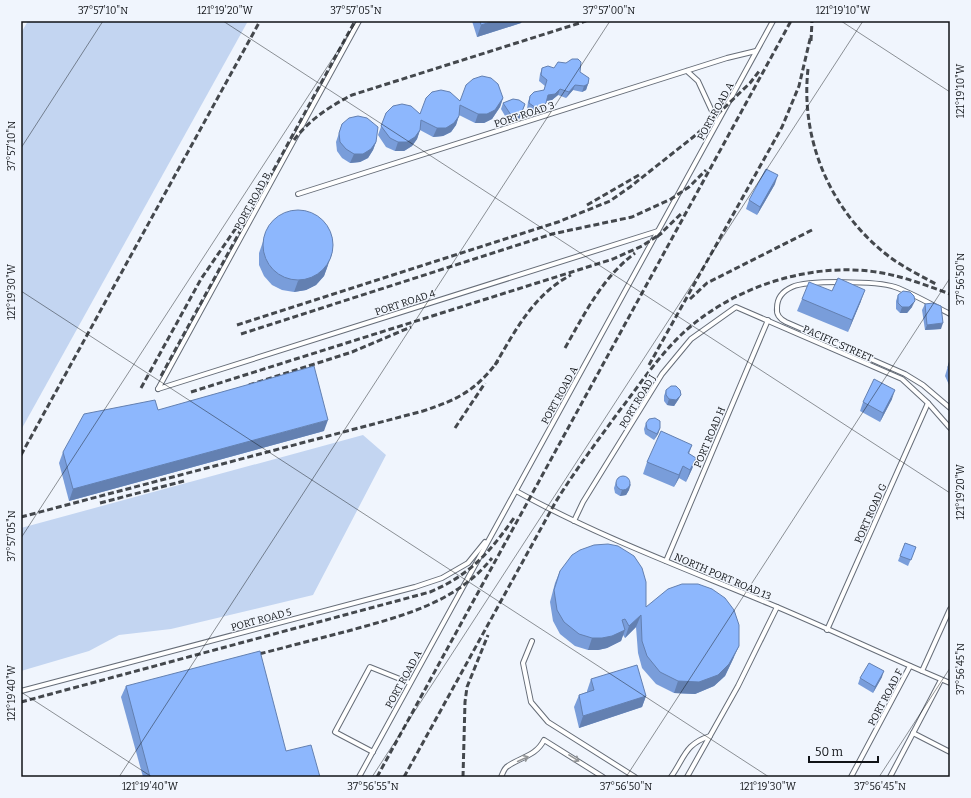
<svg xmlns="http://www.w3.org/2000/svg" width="971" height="798" font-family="Bitter,serif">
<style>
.water{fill:#c3d5f1}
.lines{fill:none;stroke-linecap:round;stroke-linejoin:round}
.lane-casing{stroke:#666d78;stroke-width:6}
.lane{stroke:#fff;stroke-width:4}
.rail{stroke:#44484d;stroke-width:3;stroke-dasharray:6 3;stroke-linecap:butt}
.wall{fill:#799dda}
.shaded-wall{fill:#6380b1}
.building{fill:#8db7fd;stroke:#6380b1}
.oneway{stroke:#939597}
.ticks{fill:none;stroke:#101317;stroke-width:1;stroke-opacity:0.45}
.labels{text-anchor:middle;stroke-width:3;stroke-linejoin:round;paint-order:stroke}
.street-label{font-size:10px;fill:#101317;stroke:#f0f5fd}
.neatline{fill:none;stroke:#101317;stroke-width:1.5}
.ticks-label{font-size:10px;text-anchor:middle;fill:#101317}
</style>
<rect width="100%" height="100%" fill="#f0f5fd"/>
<g class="water">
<polygon points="28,21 248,21 21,430 21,33"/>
<polygon points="363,435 386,455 313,595 171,629 119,635 89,651 21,671 21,528"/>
</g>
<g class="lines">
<defs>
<g id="lane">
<polyline points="687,71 698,81 717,122"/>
<polyline points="298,194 727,58 756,51"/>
<path d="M950 314C932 305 914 294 895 287 878 281 808 280 792 287 783 291 777 298 777 308 776 315 780 319 786 322L905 374 923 385 950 408"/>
<polyline points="158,389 658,231"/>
<polyline points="158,389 359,21"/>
<path d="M516 491C597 536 684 568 770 604 830 629 890 658 950 683"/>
<polyline points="574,521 583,502 662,374 691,339 736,307 902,379 928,403 950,428"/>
<polyline points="666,561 768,320"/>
<polyline points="827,630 928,403"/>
<polyline points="532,641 523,663 531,702 548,722 635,777"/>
<polyline points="922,671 950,609"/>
<polyline points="21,691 415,587 442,578 468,563 485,542"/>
<polyline points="913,733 950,752"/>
<polyline points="373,752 335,732 370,667 410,683"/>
<polyline points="359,777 773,21"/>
<path d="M501 777C503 773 504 768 508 766 521 757 536 756 544 740L603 777"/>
<path d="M671 777C685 757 685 744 710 736"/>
<polyline points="687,777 738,686 777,607"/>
<polyline points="851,777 910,666"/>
<polyline points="890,777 941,680"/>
</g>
</defs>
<use href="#lane" class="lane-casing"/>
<use href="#lane" class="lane"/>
<g class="rail">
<polyline points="811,41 812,21"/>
<path d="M808 69C800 142 832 214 891 258 905 268 921 276 936 284"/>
<path d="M294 140C309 120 330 106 352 95L586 21"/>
<polyline points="587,205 639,175"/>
<polyline points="657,237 683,212"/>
<polyline points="690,299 707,283 812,230"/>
<polyline points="237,325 558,222 610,201 630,187 697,134 750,83 760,70"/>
<polyline points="241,334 552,234 632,217 671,199 689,187 706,170"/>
<path d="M565 348C585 313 602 278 635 253"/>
<path d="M495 365C515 331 534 294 571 275"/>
<polyline points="649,365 782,127 799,86 811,35"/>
<polyline points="161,376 355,21"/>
<polyline points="249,385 352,352 411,327"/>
<polyline points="141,388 201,279 236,228"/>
<polyline points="191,392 613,259 642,246 662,233"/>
<polyline points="455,428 485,383"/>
<polyline points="21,455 260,21"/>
<polyline points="100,503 184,481"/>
<path d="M21 517 423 411C459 399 475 391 498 361"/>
<path d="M251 656C283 648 316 639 348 631 402 616 456 603 492 558"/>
<path d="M21 702 430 592C470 575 489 553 514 518"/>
<polyline points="377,777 791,21"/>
<path d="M404 777 555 503C574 472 596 443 617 414 638 387 657 358 682 334 730 289 803 264 869 271 897 274 923 284 950 294"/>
<polyline points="463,777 465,702 467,687 488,635"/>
</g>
</g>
<g class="wall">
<polygon points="472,21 522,21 521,23 477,37"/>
<polygon points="542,68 554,68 580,72 588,84 586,90 582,92 573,90 566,98 558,95 552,100 546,101 543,109 540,113 534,114 527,109 528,102 530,96 544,90 545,86 539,81 540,74"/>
<polygon points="503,98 500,107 492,119 484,123 475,123 459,115 456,125 451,132 443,136 433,137 420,130 417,139 412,146 404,151 395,151 386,147 378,135 386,113 420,114 460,101"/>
<polygon points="513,99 519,120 514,122 508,121 501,109 503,103"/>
<polygon points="342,124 376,142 373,150 368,158 360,162 350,163 342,158 337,151 336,142"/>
<polygon points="775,184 757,215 746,209 749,200"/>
<polygon points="267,230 328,265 324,276 316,285 306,290 294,292 282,290 272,285 264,276 259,265 259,253"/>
<polygon points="832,291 861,301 848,332 797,311 802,299"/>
<polygon points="898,295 912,307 907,313 900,313 896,309 896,301"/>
<polygon points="925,304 941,329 925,330 922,310"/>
<polygon points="950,359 950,387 945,376"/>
<polygon points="666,390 681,395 678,400 674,406 667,405 664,401 664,396"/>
<polygon points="892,399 880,422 860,411 863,402"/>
<polygon points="646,423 660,428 658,434 654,440 645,434 644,429"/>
<polygon points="324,431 69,501 59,463 63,452"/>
<polygon points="692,445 689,454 696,458 692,469 686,482 679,478 674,487 643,474 647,462"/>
<polygon points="616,482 629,490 626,495 620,496 615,493 614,488"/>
<polygon points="905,543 916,547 908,566 898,561"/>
<polygon points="560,571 646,607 734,657 725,676 714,686 695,694 674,693 656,684 642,668 638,653 636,627 625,638 623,635 621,641 607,648 598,650 588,650 575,646 560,634 553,621 550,602 555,583"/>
<polygon points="882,677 873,693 858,684 860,678"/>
<polygon points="591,679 646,696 642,707 579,728 574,707 579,695 587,692 587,691"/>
<polygon points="126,686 286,751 320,777 143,777 121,697"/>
</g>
<g class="shaded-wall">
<polygon points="494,21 522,21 521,23 477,37 481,25"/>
<polygon points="588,84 586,90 582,92 584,86"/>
<polygon points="575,85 573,90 566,98 569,92"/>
<polygon points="560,89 558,95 552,100 546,101 548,95"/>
<polygon points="503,98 500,107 492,119 484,123 475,123 478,114"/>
<polygon points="546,103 543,109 540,113 534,114 536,108"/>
<polygon points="525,104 519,120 514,122 516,116"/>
<polygon points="459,116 456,125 451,132 443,136 433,137 437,128"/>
<polygon points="420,130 417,139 412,146 404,151 395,151 398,142"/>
<polygon points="376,142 373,150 368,158 360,162 350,163 354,154"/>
<polygon points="778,175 775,184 757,215 760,207"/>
<polygon points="332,254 324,276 316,285 306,290 294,292 298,281"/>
<polygon points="865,290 861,301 848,332 852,320"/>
<polygon points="915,301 912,307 907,313 900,313 902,307"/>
<polygon points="943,323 941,329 925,330 927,325"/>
<polygon points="895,390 892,399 880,422 883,413"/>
<polygon points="681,395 678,400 674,406 667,405 669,399"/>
<polygon points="328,420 324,431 69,501 73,489"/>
<polygon points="660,428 658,434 654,440"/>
<polygon points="696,458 692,469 686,482 690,470"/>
<polygon points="683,466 679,478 674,487 679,475"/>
<polygon points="631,484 629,490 626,495 620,496 622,490"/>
<polygon points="641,615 636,627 625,638 629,626"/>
<polygon points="625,630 621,641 607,648 598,650 588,650 592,638"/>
<polygon points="739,646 734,657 725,676 714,686 695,694 674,693 678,681"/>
<polygon points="884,671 882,677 873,693 875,687"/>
<polygon points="646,696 642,707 579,728 583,716"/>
</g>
<g class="building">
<polygon points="480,21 494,21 481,25"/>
<polygon points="572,59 578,59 581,62 580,72 589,78 588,84 584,86 575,85 569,92 560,89 555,94 548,95 546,103 542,107 536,108 529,103 530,96 534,92 544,90 547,80 541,75 542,68 548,66 554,68 558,62 566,63"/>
<polygon points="482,76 491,78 498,84 503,98 495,110 487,114 478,114 460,105 459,116 454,123 446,128 437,128 421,120 420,130 415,137 407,142 398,142 390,138 381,126 386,113 393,106 402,104 411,106 420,114 426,98 432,92 441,90 450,92 460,101 466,85 473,79"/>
<polygon points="513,99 519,100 525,104 521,114 516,116 511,115 503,103"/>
<polygon points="358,116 367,118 378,127 376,142 371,149 363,154 354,154 346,149 340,142 339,133 342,124 349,118"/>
<polygon points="766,169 778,175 760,207 749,200"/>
<circle cx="298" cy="245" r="35"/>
<polygon points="838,278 865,290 852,320 802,299 809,282 832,291"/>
<polygon points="903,291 910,292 914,296 915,301 909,307 902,307 898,303 898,295"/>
<polygon points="933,303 941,306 943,323 927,325 925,304"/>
<polygon points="950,360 950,373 948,367"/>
<polygon points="314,366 328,420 73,489 63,452 84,414 155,400 158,410"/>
<polygon points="874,379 895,390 883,413 863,402"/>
<polygon points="671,386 676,386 680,390 681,395 676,400 669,399 666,395 666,390"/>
<polygon points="655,418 660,421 660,428 657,434 647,429 646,423 649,419"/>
<polygon points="661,431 692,445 688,453 696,458 690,470 683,466 679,475 647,462"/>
<circle cx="623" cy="483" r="7"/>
<polygon points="905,543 916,547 911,560 900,556"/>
<polygon points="608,544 618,546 634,556 642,568 646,582 646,607 668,589 682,584 698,584 712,589 725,598 734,610 739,625 739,646 729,664 718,675 699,682 678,681 660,672 647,656 642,641 641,615 629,626 625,619 622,620 625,630 612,636 602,638 592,638 579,634 564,622 557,610 554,590 560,571 572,555 580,550 594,545"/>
<polygon points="260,651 286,751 311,745 320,777 150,777 126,686"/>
<polygon points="869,663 884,671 875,687 860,678"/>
<polygon points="637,665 646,696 583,716 579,695 594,690 591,679"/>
</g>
<defs><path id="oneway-shaft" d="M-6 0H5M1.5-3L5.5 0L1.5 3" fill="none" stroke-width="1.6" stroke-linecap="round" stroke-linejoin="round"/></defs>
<g class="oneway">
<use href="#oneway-shaft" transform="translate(574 758) rotate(32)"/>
<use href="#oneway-shaft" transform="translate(523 759) rotate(-25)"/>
</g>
<path class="ticks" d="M223 21 950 493M841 21 950 92M21 148 103 21M21 291 769 777M21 538 357 21M21 692 152 777M119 777 610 21M372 777 863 21M626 777 950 278M879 777 950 668"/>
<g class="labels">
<g class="street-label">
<text transform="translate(715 111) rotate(-61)" y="4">PORT ROAD A</text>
<text transform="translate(524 114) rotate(-18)" y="4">PORT ROAD 3</text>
<text transform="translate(252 201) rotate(-61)" y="4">PORT ROAD B</text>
<text transform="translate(405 302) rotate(-18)" y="4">PORT ROAD 4</text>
<text transform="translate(838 343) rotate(24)" y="4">PACIFIC STREET</text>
<text transform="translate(559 395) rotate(-61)" y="4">PORT ROAD A</text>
<text transform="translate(637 401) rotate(-59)" y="4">PORT ROAD J</text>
<text transform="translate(709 437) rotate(-67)" y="4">PORT ROAD H</text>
<text transform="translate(870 513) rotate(-66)" y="4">PORT ROAD G</text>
<text transform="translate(723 576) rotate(23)" y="4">NORTH PORT ROAD 13</text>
<text transform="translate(261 619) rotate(-15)" y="4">PORT ROAD 5</text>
<text transform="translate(403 679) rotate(-61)" y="4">PORT ROAD A</text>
<text transform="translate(885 697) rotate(-62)" y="4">PORT ROAD F</text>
</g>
</g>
<rect width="971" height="798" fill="none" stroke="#f0f5fd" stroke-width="44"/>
<path d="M809 756v6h69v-6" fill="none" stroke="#101317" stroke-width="2"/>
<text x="815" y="756" font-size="12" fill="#101317" stroke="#f0f5fd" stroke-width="3" paint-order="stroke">50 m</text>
<rect x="22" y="22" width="927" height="754" class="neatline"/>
<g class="ticks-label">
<text x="103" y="14">37°57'10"N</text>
<text x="225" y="14">121°19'20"W</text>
<text x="356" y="14">37°57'05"N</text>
<text x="609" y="14">37°57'00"N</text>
<text x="843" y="14">121°19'10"W</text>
<text transform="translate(960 91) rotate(-90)" y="4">121°19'10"W</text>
<text transform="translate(11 146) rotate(-90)" y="4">37°57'10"N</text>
<text transform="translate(960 279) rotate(-90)" y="4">37°56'50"N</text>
<text transform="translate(11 292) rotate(-90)" y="4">121°19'30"W</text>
<text transform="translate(960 492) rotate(-90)" y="4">121°19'20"W</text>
<text transform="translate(11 536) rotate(-90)" y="4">37°57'05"N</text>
<text transform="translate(960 669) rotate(-90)" y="4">37°56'45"N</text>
<text transform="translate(11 693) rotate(-90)" y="4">121°19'40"W</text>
<text x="150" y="790">121°19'40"W</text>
<text x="373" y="790">37°56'55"N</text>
<text x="626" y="790">37°56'50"N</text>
<text x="768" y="790">121°19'30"W</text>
<text x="880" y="790">37°56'45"N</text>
</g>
</svg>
